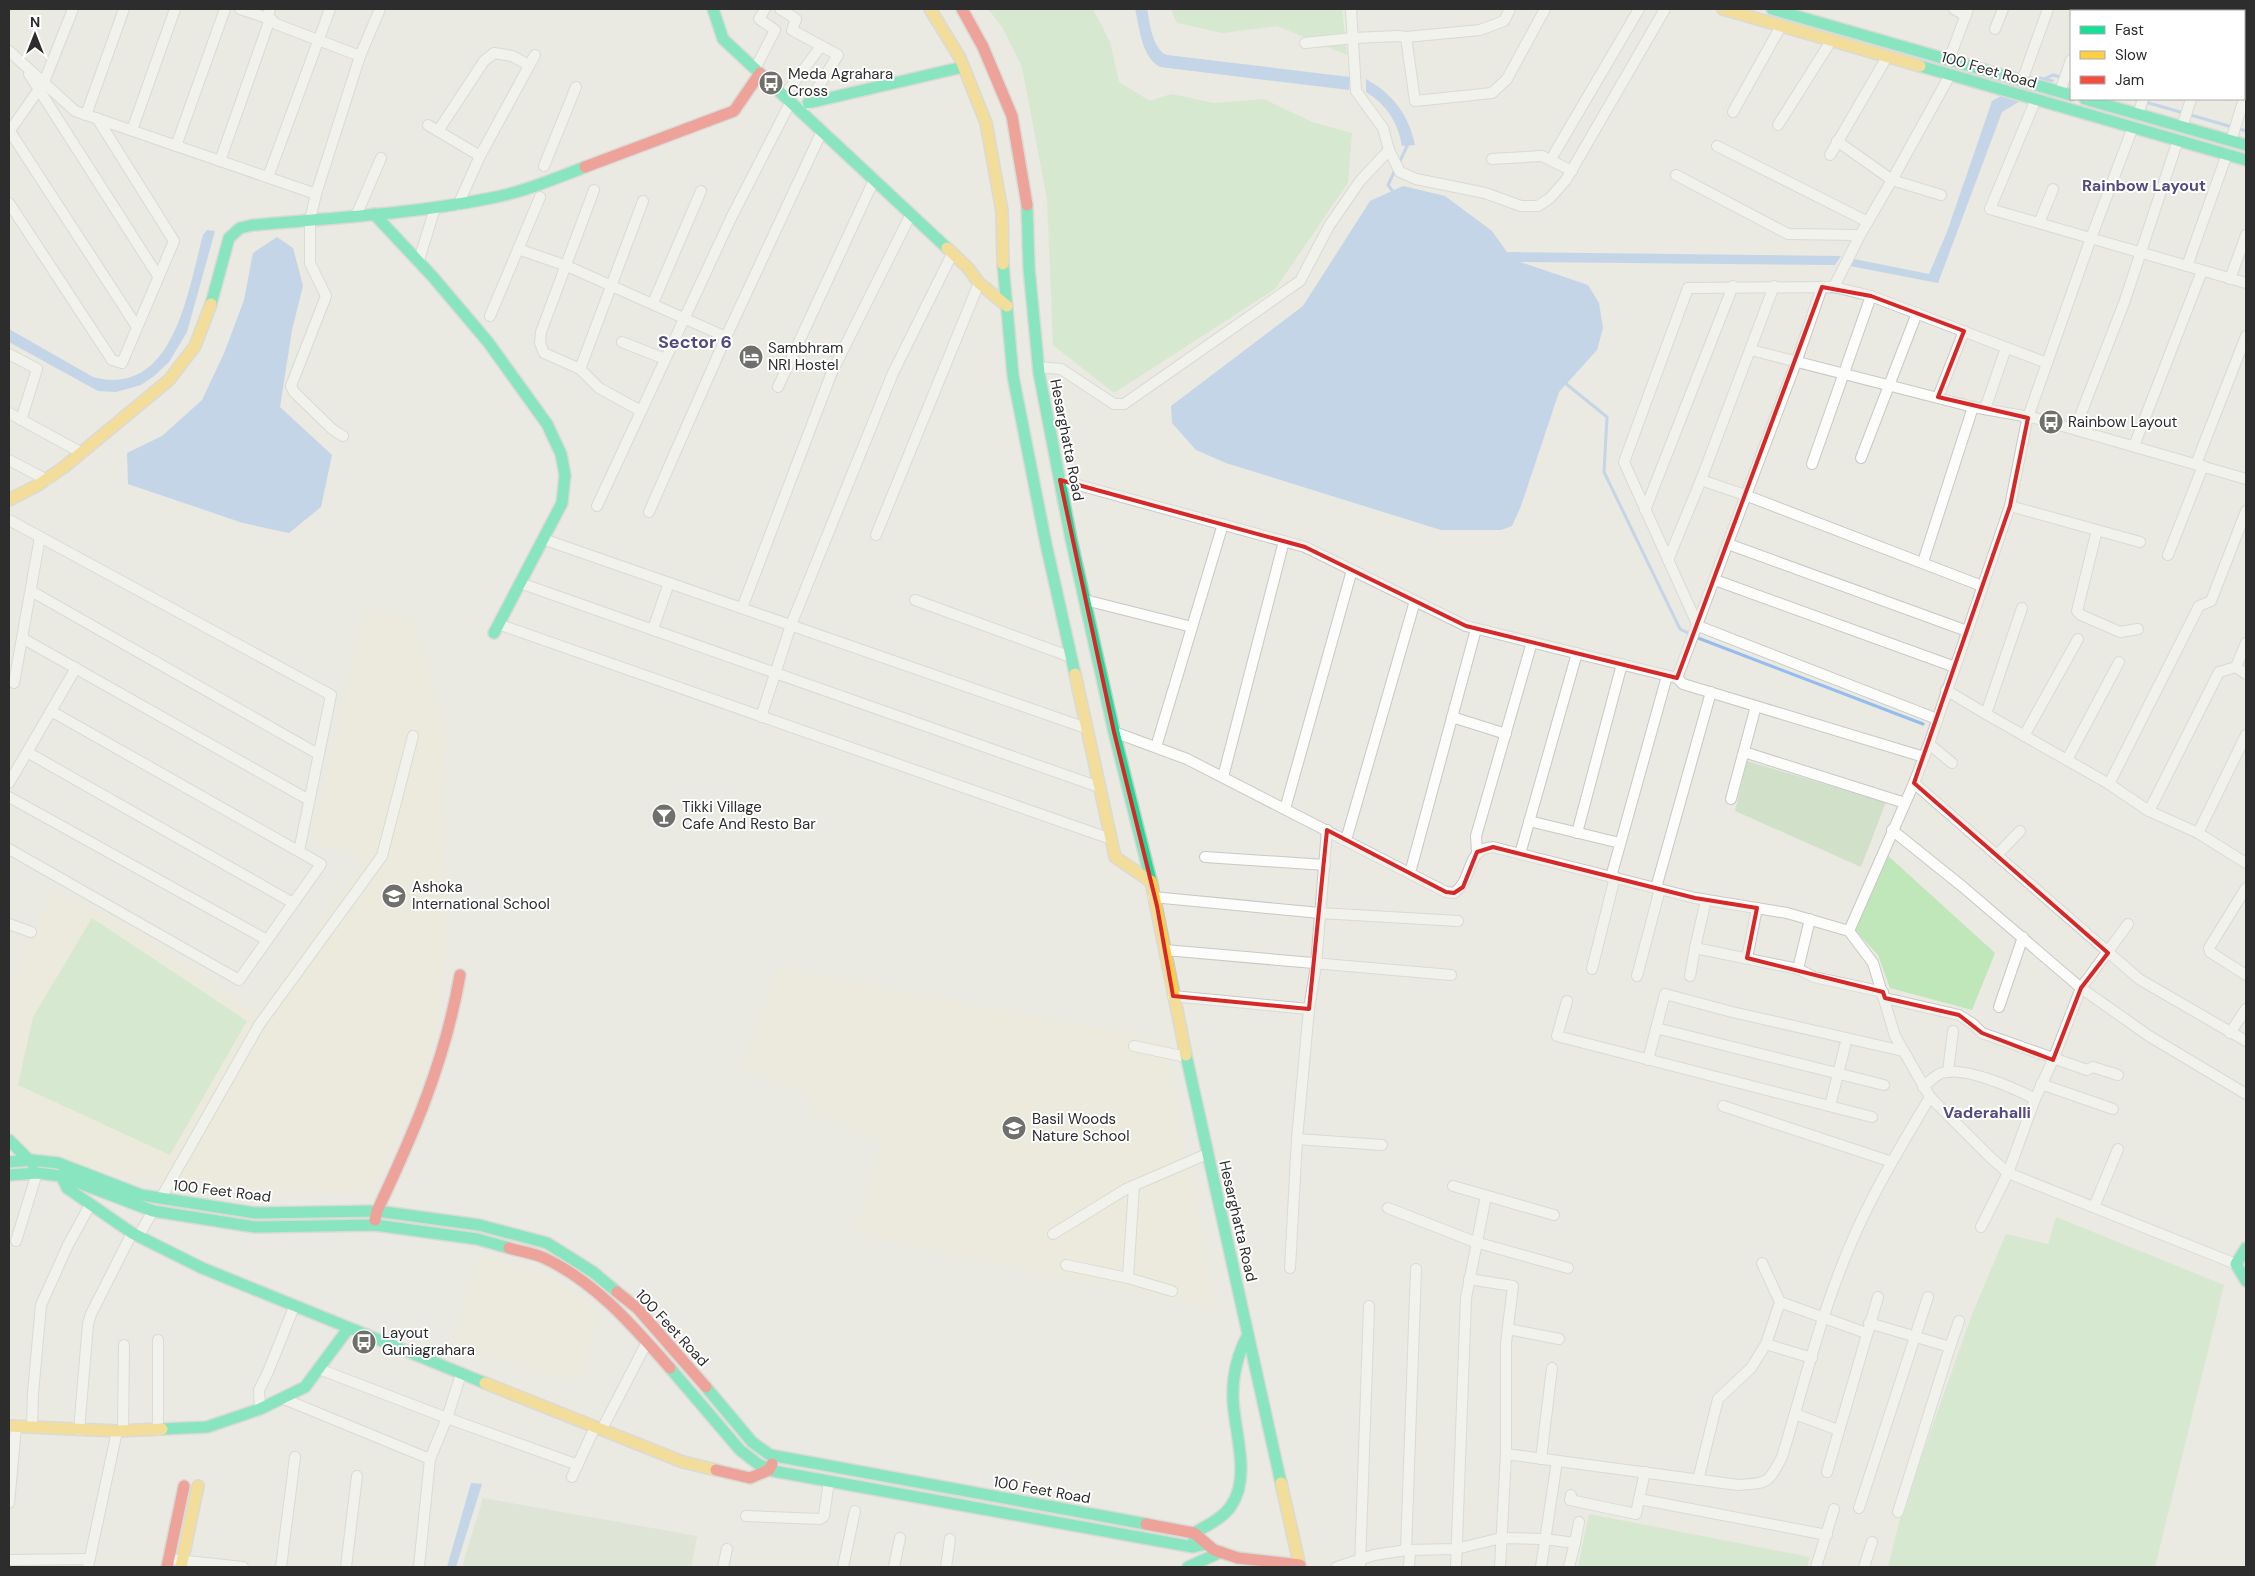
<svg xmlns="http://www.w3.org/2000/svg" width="2255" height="1576" font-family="'DM Sans',sans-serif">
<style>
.education{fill:#edecd7}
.green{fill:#c0e7ba}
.cemetery{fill:#d1e0c9}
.water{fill:#94bdee}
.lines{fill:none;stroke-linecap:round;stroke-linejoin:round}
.stream{stroke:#94bdee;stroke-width:3}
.street-casing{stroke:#c8c8c7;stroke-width:12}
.fast-casing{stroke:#c8c8c7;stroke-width:14}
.slow-casing{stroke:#c8c8c7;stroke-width:14}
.jam-casing{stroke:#c8c8c7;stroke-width:14}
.street{stroke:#fcfcfb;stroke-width:10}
.fast{stroke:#16e098;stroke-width:11}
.slow{stroke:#ffcf43;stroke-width:11}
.jam{stroke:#f24e42;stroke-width:11}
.marked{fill:none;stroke:#d62828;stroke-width:4;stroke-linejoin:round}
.labels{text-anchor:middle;stroke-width:4;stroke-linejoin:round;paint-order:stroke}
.street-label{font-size:15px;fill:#2d2d2d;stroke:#fff}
.poi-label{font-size:15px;fill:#2d2d2d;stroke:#fff;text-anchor:start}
.neighbourhood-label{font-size:16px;font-weight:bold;fill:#514b80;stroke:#fff}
.quarter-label{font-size:18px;font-weight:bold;fill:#514b80;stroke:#fff}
</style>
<rect width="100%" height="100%" fill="#eae9e2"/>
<g class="education">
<polygon points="366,610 413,619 447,743 442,776 441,812 446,879 446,951 439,1017 428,1061 413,1106 372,1187 359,1192 237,1189 156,1182 23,1152 9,1136 9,993 53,889 139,934 257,1014 367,858 312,842"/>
<polygon points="780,968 1165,1041 1215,1308 855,1234 882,1145 810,1110 816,1100 743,1067"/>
<polygon points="480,1256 537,1271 575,1294 599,1314 578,1383 452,1345"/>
</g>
<g class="green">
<polygon points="988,9 1093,9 1110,42 1119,82 1150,101 1171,94 1214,103 1264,99 1312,122 1352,133 1348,183 1275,289 1114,393 1053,345 1047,199 1022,67 1002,27"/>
<polygon points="1171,9 1342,9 1347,55 1277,26 1223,33 1177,23"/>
<polygon points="1886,854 1995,953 1972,1010 1890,988 1878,955 1854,929"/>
<polygon points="92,918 247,1021 170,1155 18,1085 33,1017"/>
<polygon points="2056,1217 2224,1285 2155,1567 1888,1567 1900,1518 1971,1317 2006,1234 2048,1244"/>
<polygon points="1589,1514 1810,1557 1807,1567 1578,1567"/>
</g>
<g class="cemetery">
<polygon points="1747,761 1886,802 1861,867 1735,811"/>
<polygon points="483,1498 697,1536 691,1567 462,1567"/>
</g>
<g class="water">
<path d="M1135 9H1147C1150 23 1152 49 1167 55L1350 77 1349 90 1160 67C1141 56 1140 29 1135 9Z"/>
<polygon points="2038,76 2055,80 2002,112 1938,283 1850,266 1854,259 1929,274 1947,232 1992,101"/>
<path d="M1366 79C1393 94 1409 115 1415 145L1402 146C1398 122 1386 104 1366 92Z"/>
<polygon points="1403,186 1445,196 1492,231 1507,252 1841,256 1835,265 1520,262 1588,285 1599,303 1603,328 1597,350 1559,392 1521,506 1512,526 1501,530 1441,530 1226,463 1196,450 1172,423 1171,406 1303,306 1370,201"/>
<path d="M207 230 215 231 187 332 169 362 154 376 141 385 116 392 98 391 9 342V329L93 377C174 399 188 290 203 235Z"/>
<polygon points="277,237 293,248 303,286 292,330 280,407 332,455 321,507 289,533 243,523 128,484 127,453 162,436 202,400 225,351 244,300 253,253"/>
<polygon points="471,1483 482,1484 456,1567 447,1567"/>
</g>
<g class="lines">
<g class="stream">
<polyline points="2044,79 2053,75 2071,80"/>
<polyline points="2135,99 2246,131"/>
<polyline points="1399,163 1408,144"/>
<polyline points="1394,193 1388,185 1396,168"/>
<polyline points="1565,383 1607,417 1604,472 1680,629 1698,638 1923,724"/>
</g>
<defs>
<g id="street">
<polyline points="270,9 268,16 276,24 360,56"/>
<polyline points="780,9 796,19 792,30 838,55 807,105"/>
<polyline points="1351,9 1356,91 1383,128 1389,150"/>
<polyline points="1954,9 1966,16"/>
<polyline points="2088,11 2089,9"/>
<polyline points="2125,11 2126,9"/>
<polyline points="2169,11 2170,9"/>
<polyline points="2217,11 2218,9"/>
<polyline points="1995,29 2003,9"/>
<polyline points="1406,37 1415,101 1492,93 1507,79 1545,9"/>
<polyline points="1305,43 1353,38 1399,36 1406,37 1480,30 1504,21 1510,9"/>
<polyline points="9,51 75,111 316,194"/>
<polyline points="1949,60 1968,9"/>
<polyline points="755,69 775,30 759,19 765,9"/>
<polyline points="29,74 158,276"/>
<polyline points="2022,81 2048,9"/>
<polyline points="2060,92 2071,60"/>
<polyline points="784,96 821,46"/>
<polyline points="2036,99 1990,209 2246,283"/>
<polyline points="1733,112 1781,26"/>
<polyline points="2138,114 2143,99"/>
<polyline points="86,115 124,9"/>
<polyline points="428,125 438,131"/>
<polyline points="1778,125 1831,41"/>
<polyline points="2133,127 2091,238 2027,420 2010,506 1929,744 1914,783 1849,931 1873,963 1895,1036 1930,1097 1989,1156 2008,1173 2236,1264"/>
<polyline points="2182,127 2191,99"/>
<polyline points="9,130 137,327"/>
<polyline points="132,130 175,9"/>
<polyline points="9,132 44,82 73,9"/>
<polyline points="2231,141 2246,92"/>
<polyline points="176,146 225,9"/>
<polyline points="1717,146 1868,222"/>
<polyline points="1554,154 1639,9"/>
<polyline points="1830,155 1887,57"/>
<polyline points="480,156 535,55"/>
<polyline points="1492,159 1542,156 1572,171"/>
<polyline points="220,161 270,19 240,9"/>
<polyline points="544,166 576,87"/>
<polyline points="1676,175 1788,234 1860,235"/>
<polyline points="268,177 330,9"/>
<polyline points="1941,195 1892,180 1950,75"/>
<polyline points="9,203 112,360 122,363 174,241 97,118"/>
<polyline points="458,205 480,156 438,131 484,61 494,53 512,56 529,65"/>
<polyline points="356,216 381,158"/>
<polyline points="2039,223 2053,189"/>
<polyline points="518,249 567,266 726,337"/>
<polyline points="419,260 435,208"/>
<polyline points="2187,266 2227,154"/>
<polyline points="2230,279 2246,235"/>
<polyline points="1834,287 1860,235 1892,180 1837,141"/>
<polyline points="653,303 701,191"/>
<polyline points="490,316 540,197"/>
<polyline points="622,342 665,359"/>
<polyline points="1751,350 1973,407 2035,418 2246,479"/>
<polyline points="9,354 37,369 21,420"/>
<polyline points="1038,367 1061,369 1114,404 1124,404 1300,281 1329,226 1360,181 1389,150 1400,172 1416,179 1485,193 1521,206 1538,206 1550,198 1566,180 1665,9"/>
<polyline points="580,369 544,353 540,343 541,332 594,190"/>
<polyline points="778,387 874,180"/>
<polyline points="1938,397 1964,331"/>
<polyline points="1985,409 2006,348"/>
<polyline points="641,411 599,388 580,369 643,201"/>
<polyline points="9,413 82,453"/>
<polyline points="2075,429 2124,303 2178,140"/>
<polyline points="343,436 332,429 294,392 291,386 326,296 310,263 310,220 316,194 360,56 380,9"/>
<polyline points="2134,446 2202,271"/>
<polyline points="1861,458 1917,313"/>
<polyline points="9,460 47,480"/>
<polyline points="1812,464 1871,296"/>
<polyline points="2196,464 2246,336"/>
<polyline points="1060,480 1305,547 1466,626 1677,678 1797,360 1822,287"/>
<polyline points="1701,480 1745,495 1982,586"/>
<polyline points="597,506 732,216 789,105 792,103"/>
<polyline points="2010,506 2140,542"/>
<polyline points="1645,510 1733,286"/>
<polyline points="649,512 726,337 822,131"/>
<polyline points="9,520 331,695 299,851"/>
<polyline points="2097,530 2077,611 2081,615 2120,632 2138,629"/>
<polyline points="876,535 979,283"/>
<polyline points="543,539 1086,728"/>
<polyline points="1728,544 1967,631"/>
<polyline points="2168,555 2203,466"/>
<polyline points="1668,560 1701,480 1774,286"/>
<polyline points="1923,562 1973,407"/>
<polyline points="1715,580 1955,667"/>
<polyline points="520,583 1099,787"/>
<polyline points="31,591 318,754"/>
<polyline points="915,600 1071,657"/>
<polyline points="1085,600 1192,627"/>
<polyline points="742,608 832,372 911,214"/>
<polyline points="2022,608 1986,714 2109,784 2199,606 2211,601 2246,511"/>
<polyline points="498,624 1111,839"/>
<polyline points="653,629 669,583"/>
<polyline points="22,638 309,800"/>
<polyline points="2236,667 2246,674"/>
<polyline points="1677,678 1683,684 1924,757"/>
<polyline points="14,683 40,537"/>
<polyline points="1946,690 1986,714"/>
<polyline points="761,717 791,625 893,373 952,254"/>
<polyline points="1452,717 1506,734"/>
<polyline points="1937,719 1698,626 1624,462 1688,288 1834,287 1871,296 2047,363"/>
<path d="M1114 732 1187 759 1446 892 1454 893C1474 879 1465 849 1493 847L1695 898 1787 913 1849 931"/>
<polyline points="2024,736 2078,639"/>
<polyline points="1929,744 1952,763"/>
<polyline points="1156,747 1223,524"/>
<polyline points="27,752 293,903"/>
<polyline points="1744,752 1905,803"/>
<polyline points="2067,760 2119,662"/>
<polyline points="1223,777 1284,541"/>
<polyline points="9,783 76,668"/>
<polyline points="1914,783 2139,979 2246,1041"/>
<polyline points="2109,784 2149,811 2198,833 2246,863"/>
<polyline points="9,797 267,940"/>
<polyline points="1731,799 1756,706"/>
<polyline points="1285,809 1352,570"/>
<polyline points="2149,811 2219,672 2236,667 2246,643"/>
<polyline points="1529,821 1620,843"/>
<polyline points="1892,830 1963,887 2081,988 2149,1036 2246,1094"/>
<polyline points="1577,833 1622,664"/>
<polyline points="2198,833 2246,735"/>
<polyline points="1346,840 1415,601"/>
<polyline points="9,849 239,980 321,864 51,711"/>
<polyline points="1477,852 1476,836 1532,642"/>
<polyline points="1520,854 1577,653"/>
<polyline points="1997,855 2020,831"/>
<polyline points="1205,857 1325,865"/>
<polyline points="1410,873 1476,629"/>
<polyline points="1611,877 1667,676"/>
<polyline points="1656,888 1711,692"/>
<polyline points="2246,888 2209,948 2210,952 2246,975"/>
<polyline points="1153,897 1320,913 1458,921"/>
<polyline points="9,924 31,932"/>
<polyline points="1695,948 1706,900"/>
<polyline points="1165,950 1451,975"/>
<polyline points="1747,958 1757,908"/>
<polyline points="1592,969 1615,877"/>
<polyline points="1798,969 1810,919"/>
<polyline points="1637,976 1660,889"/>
<polyline points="1690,976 1695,948 1798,969 1814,977 1883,992"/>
<polyline points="1173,996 1309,1009"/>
<polyline points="1885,998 1959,1015 1973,1024 1982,1033 2087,1070 2093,1067 2118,1075"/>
<polyline points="1567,1001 1557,1036 1872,1117"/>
<polyline points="1999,1007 2023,937"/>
<polyline points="1656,1028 1884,1085"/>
<polyline points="2230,1033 2246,1009"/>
<polyline points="1134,1046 1186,1057"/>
<polyline points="1648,1060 1665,994 1732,1012 1903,1051"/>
<polyline points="1948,1072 1953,1031"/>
<polyline points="2041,1084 2113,1109"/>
<path d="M1923 1087C1929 1082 1935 1075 1942 1073 1965 1066 2014 1088 2035 1099"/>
<polyline points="1723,1106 1892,1162"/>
<polyline points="1830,1106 1847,1038"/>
<polyline points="1297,1139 1382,1145"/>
<polyline points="1453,1186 1554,1215"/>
<polyline points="161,1198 259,1025 382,856 413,736"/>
<polyline points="2094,1207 2118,1149"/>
<polyline points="1388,1208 1475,1242 1568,1268"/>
<polyline points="1981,1227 2008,1173 2035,1099 2053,1060 2081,988 2128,924"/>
<polyline points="1053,1234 1126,1189 1207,1154"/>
<polyline points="139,1235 153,1211"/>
<polyline points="16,1241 37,1173"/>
<polyline points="1066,1265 1128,1278 1134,1186"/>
<polyline points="1290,1268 1297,1139 1309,1009 1316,965 1327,830"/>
<polyline points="1128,1278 1172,1291"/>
<polyline points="1469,1279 1513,1286 1506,1343 1506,1454 1500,1567"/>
<polyline points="1780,1302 1866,1333"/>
<polyline points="1869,1323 1950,1347 1959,1321"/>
<polyline points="1508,1329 1559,1339"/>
<polyline points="158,1340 158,1430"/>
<polyline points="1766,1344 1812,1358"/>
<polyline points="319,1369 447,1418 578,1465"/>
<polyline points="284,1399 430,1459"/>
<polyline points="260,1409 259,1390 268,1372 294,1307"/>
<polyline points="1795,1414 1838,1430"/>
<polyline points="32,1427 33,1393 41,1305 68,1245 90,1205"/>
<polyline points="602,1429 647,1342"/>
<polyline points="79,1430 88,1324 91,1314 132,1233"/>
<polyline points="123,1431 124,1345"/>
<path d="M1506 1454 1738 1485C1768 1483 1768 1484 1782 1457 1803 1388 1821 1314 1849 1248 1871 1195 1901 1146 1930 1097"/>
<polyline points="1541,1459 1552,1368"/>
<polyline points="1645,1472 1639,1499 1827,1535"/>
<polyline points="1827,1472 1878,1297"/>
<polyline points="572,1477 595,1427"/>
<polyline points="1698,1480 1718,1399 1751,1368 1766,1344 1780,1302 1762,1263"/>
<polyline points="1571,1495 1570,1500 1636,1514 1639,1499"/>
<polyline points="9,1503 16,1427"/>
<polyline points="1859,1508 1928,1297"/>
<polyline points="1898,1512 1950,1347"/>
<polyline points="746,1516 820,1519 824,1516 829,1481"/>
<polyline points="1406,1550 1416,1269"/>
<polyline points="9,1560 90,1559"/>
<polyline points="177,1560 243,1567"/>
<polyline points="88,1567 117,1431"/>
<polyline points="281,1567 295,1457"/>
<polyline points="346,1567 357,1476"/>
<polyline points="419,1567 430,1459 447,1418 461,1374"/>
<polyline points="723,1567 727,1549"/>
<polyline points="843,1567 855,1511"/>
<polyline points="894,1567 900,1538"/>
<polyline points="946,1567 950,1539"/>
<polyline points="1337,1567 1374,1555 1406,1550 1456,1549 1501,1538 1544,1539 1575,1543 1579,1522"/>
<polyline points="1360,1567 1369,1306"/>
<polyline points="1409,1567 1410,1551"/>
<polyline points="1456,1567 1466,1298 1486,1196"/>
<polyline points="1541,1567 1557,1461"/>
<polyline points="1569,1567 1575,1543"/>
<polyline points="1816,1567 1834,1509"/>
<polyline points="1864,1567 1872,1542"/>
</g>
<g id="fast">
<polyline points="713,9 723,39 947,248"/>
<polyline points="1772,9 2071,95"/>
<polyline points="1920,66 2246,160"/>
<polyline points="2085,99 2246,145"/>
<polyline points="808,103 963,67"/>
<polyline points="1027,205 1029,268 1039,373 1071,539 1114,732 1151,881"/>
<polyline points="374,214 433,277 488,342 547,424 561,454 565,475 562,503 494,633"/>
<polyline points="1003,264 1013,376 1046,544 1075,674"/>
<path d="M211 304 229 238 240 228 253 225C332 218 413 214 491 198 523 192 554 179 585 167"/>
<polyline points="1186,1055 1281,1483"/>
<polyline points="9,1140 33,1164"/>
<polyline points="9,1162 31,1160 58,1163 141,1195 256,1213 377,1211 479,1225 547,1243 593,1272 617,1292"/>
<polyline points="9,1175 37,1173 61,1176 153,1211 255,1227 375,1225 477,1239 509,1248"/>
<polyline points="61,1175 67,1188 132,1233 202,1268 485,1383"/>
<polyline points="2246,1248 2236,1264 2246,1281"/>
<polyline points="670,1368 740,1450 758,1464 773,1471 1193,1547 1206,1544"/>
<polyline points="706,1387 752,1442 770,1455 1146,1524"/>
<polyline points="162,1429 207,1427 260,1409 305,1387 348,1329"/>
<path d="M1194 1543V1533C1206 1526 1222 1519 1231 1506 1251 1477 1235 1434 1233 1401 1232 1378 1237 1355 1248 1335"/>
<polyline points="1188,1567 1221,1552"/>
</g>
<g id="slow">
<polyline points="930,9 960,58 986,123 1002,211 1003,264"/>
<polyline points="1723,9 1920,66"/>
<polyline points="947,248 968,268 979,283 1007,306"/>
<polyline points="9,500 38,485 64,467 169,380 195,346 211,304"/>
<polyline points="1075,674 1115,857 1150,881"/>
<polyline points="1151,881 1186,1055"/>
<polyline points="485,1383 683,1462 716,1470"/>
<polyline points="9,1426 117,1431 162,1429"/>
<polyline points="1281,1483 1300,1567"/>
<polyline points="181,1567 198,1486"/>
</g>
<g id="jam">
<polyline points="962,9 983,47 1012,116 1027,205"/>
<polyline points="585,167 734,111 760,73"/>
<path d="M375 1220 377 1211C414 1133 445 1061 460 975"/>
<path d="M509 1248C520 1251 532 1253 542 1257 595 1281 633 1326 670 1368"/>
<polyline points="617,1292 637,1308 706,1387"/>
<polyline points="716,1470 750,1478 769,1470 772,1464"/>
<polyline points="1146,1524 1194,1533 1214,1550 1238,1558 1300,1565"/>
<polyline points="167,1567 184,1486"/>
</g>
</defs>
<use href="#street" class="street-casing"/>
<use href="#fast" class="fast-casing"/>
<use href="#slow" class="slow-casing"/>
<use href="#jam" class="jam-casing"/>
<use href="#street" class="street"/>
<use href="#fast" class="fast"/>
<use href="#slow" class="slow"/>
<use href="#jam" class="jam"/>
</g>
<path d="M0 0H2255V1576H0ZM1822 287 1871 296 1964 331 1938 397 2028 418 2010 506 1914 783 2108 953 2081 988 2053 1060 1982 1033 1959 1015 1885 998 1883 992 1747 958 1757 908 1695 898 1493 847 1477 852 1463 887 1454 893 1446 892 1327 830 1309 1009 1173 996 1157 906 1114 732 1060 480 1305 547 1466 626 1677 678Z" fill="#eae9e2" fill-opacity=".55" fill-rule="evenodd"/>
<path class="marked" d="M1822 287 1871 296 1964 331 1938 397 2028 418 2010 506 1914 783 2108 953 2081 988 2053 1060 1982 1033 1959 1015 1885 998 1883 992 1747 958 1757 908 1695 898 1493 847 1477 852 1463 887 1454 893 1446 892 1327 830 1309 1009 1173 996 1157 906 1114 732 1060 480 1305 547 1466 626 1677 678Z"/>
<defs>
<symbol id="bus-disc" viewBox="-11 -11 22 22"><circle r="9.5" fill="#6f6f6c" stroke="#fff"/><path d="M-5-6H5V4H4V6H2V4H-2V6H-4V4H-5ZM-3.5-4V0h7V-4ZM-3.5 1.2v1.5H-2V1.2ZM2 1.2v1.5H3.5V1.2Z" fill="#fff"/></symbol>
<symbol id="hotel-disc" viewBox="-11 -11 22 22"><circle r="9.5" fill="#6f6f6c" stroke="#fff"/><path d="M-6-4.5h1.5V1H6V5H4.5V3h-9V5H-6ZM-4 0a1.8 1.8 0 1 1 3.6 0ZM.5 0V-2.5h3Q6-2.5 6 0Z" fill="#fff"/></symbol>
<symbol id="bar-disc" viewBox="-11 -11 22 22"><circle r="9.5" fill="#6f6f6c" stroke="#fff"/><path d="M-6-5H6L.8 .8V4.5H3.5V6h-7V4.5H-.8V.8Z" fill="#fff"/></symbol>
<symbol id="school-disc" viewBox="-11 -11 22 22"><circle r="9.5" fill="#6f6f6c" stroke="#fff"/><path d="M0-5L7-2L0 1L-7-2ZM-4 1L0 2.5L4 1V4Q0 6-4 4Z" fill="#fff"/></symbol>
</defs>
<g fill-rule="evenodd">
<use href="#bus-disc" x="757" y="69" width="28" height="28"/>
<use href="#hotel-disc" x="737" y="343" width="28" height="28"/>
<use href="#bus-disc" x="2037" y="408" width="28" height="28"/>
<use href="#bar-disc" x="650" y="802" width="28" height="28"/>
<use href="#school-disc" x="380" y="882" width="28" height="28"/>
<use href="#school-disc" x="1000" y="1114" width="28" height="28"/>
<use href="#bus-disc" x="350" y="1328" width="28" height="28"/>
</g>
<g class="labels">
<g class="street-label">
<text transform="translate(1989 70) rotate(16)" y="5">100 Feet Road</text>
<text transform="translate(1067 440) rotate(79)" y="5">Hesarghatta Road</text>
<text transform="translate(222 1191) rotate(7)" y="5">100 Feet Road</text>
<text transform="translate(1238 1221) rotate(77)" y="5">Hesarghatta Road</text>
<text transform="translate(672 1328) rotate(47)" y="5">100 Feet Road</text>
<text transform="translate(1042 1490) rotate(10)" y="5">100 Feet Road</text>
</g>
<g class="poi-label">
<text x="788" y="79">Meda Agrahara<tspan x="788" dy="17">Cross</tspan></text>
<text x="768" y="353">Sambhram<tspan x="768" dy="17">NRI Hostel</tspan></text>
<text x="2068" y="427">Rainbow Layout</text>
<text x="682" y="812">Tikki Village<tspan x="682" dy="17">Cafe And Resto Bar</tspan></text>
<text x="412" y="892">Ashoka<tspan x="412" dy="17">International School</tspan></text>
<text x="1032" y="1124">Basil Woods<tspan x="1032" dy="17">Nature School</tspan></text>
<text x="382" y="1338">Layout<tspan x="382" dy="17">Guniagrahara</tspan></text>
</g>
<g class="neighbourhood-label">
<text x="2144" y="191">Rainbow Layout</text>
<text x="1987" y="1118">Vaderahalli</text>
</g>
<g class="quarter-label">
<text x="695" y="348">Sector 6</text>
</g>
</g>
<rect width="2255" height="1576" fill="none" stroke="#2d2d2d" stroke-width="20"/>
<rect x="2070" y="10" width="175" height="90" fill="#ffffff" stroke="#ababab"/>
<rect x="2080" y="26" width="25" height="8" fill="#16e098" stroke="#ababab"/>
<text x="2115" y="35" font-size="15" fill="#2d2d2d">Fast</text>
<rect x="2080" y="51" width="25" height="8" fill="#ffcf43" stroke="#ababab"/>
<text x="2115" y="60" font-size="15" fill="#2d2d2d">Slow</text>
<rect x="2080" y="76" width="25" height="8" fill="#f24e42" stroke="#ababab"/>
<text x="2115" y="85" font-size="15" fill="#2d2d2d">Jam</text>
<g transform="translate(35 35)" stroke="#ffffff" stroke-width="4" paint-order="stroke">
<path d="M0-4L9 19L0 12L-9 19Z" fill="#2d2d2d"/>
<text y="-8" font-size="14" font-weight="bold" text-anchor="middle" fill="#2d2d2d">N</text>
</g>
</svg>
